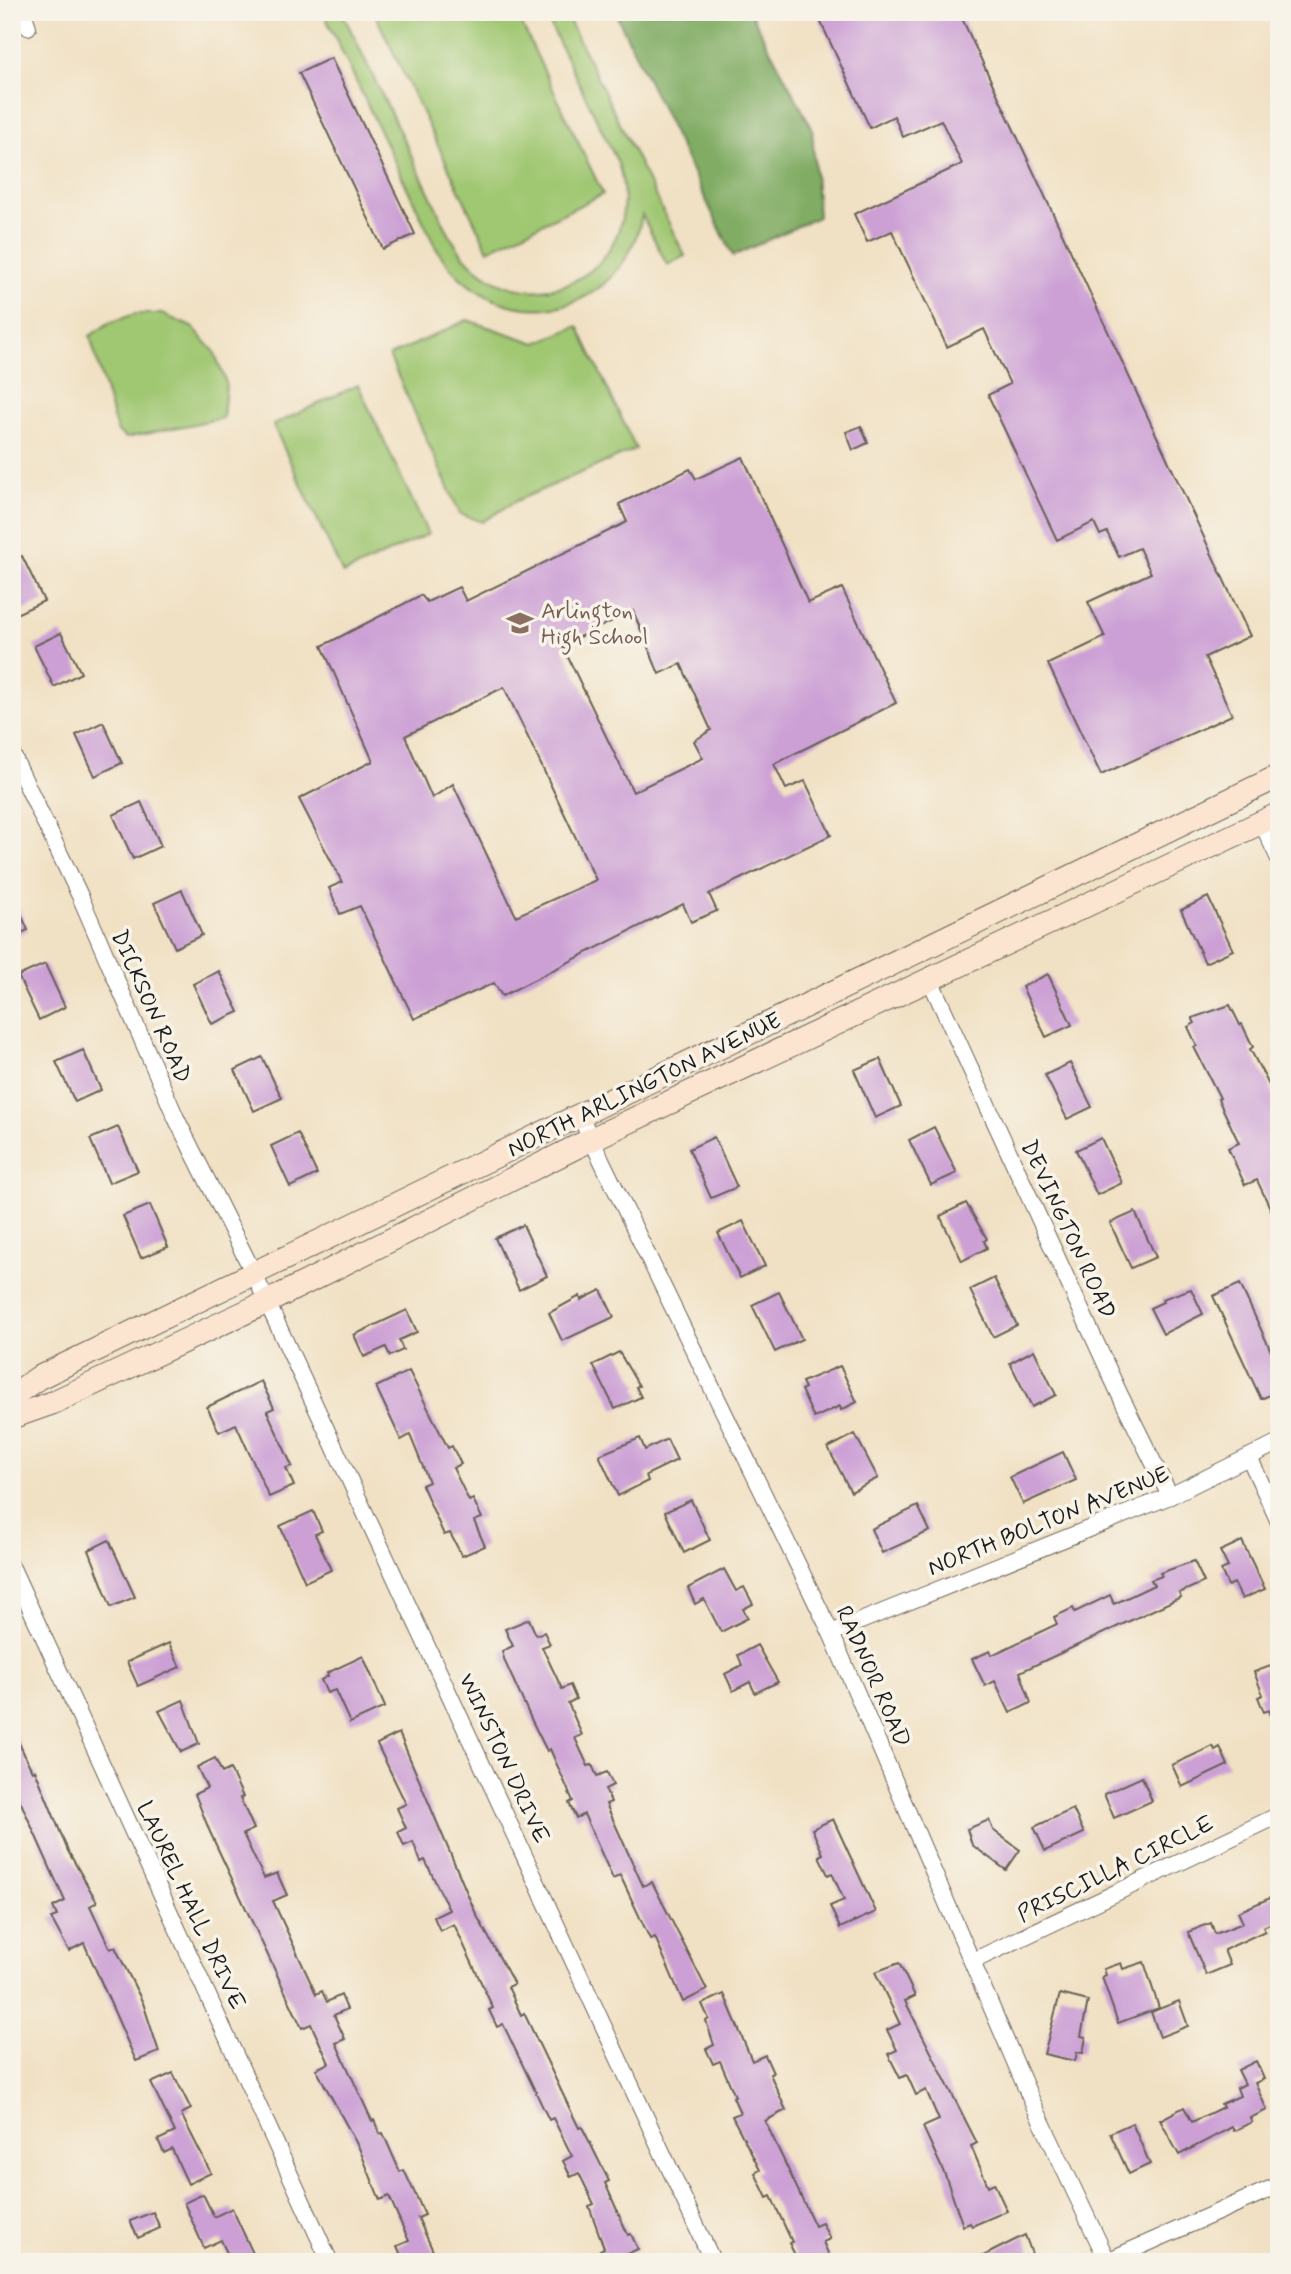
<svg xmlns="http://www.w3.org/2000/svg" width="1291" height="2274" font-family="Mynerve,sans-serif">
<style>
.green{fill:#a0c772;stroke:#5e7247;stroke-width:2}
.forest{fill:#80ac64;stroke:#4e6440;stroke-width:2}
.building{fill:#cca0d5;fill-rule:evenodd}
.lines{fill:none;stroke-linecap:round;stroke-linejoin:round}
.minor-casing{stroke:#676157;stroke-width:18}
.secondary-casing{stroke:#676157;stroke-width:25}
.minor{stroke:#fff;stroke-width:16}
.secondary{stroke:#fce5d0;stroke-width:23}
.labels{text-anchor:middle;stroke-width:7;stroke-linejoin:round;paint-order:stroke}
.education-label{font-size:23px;fill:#785e54;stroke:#f7f3e8;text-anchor:start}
.street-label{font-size:23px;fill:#1c1c1c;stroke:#f7f3e8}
</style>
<rect width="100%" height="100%" fill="#f7f3e8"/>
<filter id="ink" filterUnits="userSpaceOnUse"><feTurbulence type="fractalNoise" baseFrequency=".0143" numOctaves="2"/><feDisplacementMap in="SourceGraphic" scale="14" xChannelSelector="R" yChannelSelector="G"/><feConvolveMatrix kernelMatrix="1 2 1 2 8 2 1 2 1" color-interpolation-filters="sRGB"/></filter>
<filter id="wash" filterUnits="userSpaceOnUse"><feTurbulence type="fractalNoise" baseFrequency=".00686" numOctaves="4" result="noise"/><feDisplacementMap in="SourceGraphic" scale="28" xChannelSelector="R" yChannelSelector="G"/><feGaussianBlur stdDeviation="1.57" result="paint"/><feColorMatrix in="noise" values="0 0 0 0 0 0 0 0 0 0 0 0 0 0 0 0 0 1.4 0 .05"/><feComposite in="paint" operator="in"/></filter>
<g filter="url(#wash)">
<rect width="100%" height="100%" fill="#f1e1c4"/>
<g class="green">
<path d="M323 12H342L450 236C510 342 654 279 618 163L544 12H565L685 256 667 265 642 215C621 324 493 341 436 248Z"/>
<polygon points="374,12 516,12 603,194 488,250"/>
<polygon points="135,314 162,314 192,327 214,351 226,383 223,418 126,438 117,431 90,336 109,323"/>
<polygon points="467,320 536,343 578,326 636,449 516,501 482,522 460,514 389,356"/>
<polygon points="358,385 428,534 343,574 273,425"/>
</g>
<polygon class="forest" points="615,12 750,12 812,128 818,217 733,256"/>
<g id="blocks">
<g class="building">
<polygon points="816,12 959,12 1250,636 1205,657 1232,715 1101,775 1048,664 1105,637 1088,602 1151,573 1139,548 1119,557 1107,532 1100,535 1094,522 1057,540 988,395 1010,384 984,329 947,347 892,231 867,242 854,214 962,164 941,120 903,137 894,116 870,128"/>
<polygon points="331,58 415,234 383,249 299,73"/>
<polygon points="861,426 868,443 853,450 846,432"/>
<path d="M743 457 808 603 842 588 896 703 774 764 786 789 805 781 831 835 709 894 717 911 691 922 683 904 502 996 494 983 414 1019 360 906 340 914 329 888 342 882 299 799 373 761 322 646 421 595 427 602 459 587 466 601 627 522 619 504 690 469 696 479ZM633 611 659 674 681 664 711 730 694 741 703 758 633 792 562 645ZM504 687 596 880 516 916 453 784 432 798 405 736Z"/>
<polygon points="22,556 44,601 12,616 12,561"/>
<polygon points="61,633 81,673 54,687 34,646"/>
<polygon points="103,722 122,763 95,776 76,735"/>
<polygon points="141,802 161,846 133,859 113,815"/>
<polygon points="182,890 202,935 175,948 154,903"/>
<polygon points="12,893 28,930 12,937"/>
<polygon points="1208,897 1233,950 1205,963 1181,910"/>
<polygon points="45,964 65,1007 39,1020 18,976"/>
<polygon points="219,971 239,1012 212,1024 193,984"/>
<polygon points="1048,974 1072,1025 1046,1037 1022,987"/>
<polygon points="1230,1005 1240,1025 1242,1024 1253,1047 1250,1049 1277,1100 1274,1101 1279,1111 1279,1227 1257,1180 1245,1185 1228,1148 1239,1143 1218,1099 1220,1098 1194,1047 1197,1046 1188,1027 1195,1023 1192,1018"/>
<polygon points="83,1050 101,1090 75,1102 56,1062"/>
<polygon points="262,1057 282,1098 254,1111 235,1070"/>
<polygon points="880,1059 901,1106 875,1118 854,1070"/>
<polygon points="1070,1063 1092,1107 1067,1119 1045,1075"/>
<polygon points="118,1127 138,1171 109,1183 90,1139"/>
<polygon points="934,1127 957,1173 931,1185 909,1140"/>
<polygon points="298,1133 317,1174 290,1187 271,1146"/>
<polygon points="714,1137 737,1187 711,1198 689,1149"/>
<polygon points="1101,1138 1122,1183 1097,1195 1076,1150"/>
<polygon points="966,1203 987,1239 984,1241 987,1248 962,1261 940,1216"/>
<polygon points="150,1205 168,1247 141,1258 123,1216"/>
<polygon points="1135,1212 1156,1257 1131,1268 1110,1223"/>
<polygon points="743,1221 765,1266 740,1278 718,1233"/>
<polygon points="523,1225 547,1276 519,1290 495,1238"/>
<polygon points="994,1278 1017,1325 993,1337 970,1290"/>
<polygon points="1240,1284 1275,1360 1279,1358 1279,1391 1261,1399 1213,1296"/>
<polygon points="1191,1289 1203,1314 1163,1334 1150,1308 1163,1302 1162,1299"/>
<polygon points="601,1290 614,1317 562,1341 549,1313 580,1296 581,1300"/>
<polygon points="779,1292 802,1339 775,1352 752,1305"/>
<polygon points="407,1310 417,1332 399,1340 403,1350 390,1356 386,1347 364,1357 354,1335"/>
<polygon points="1034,1350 1056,1395 1032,1407 1010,1363"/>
<polygon points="619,1352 639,1386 636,1387 641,1397 615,1409 593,1365"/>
<polygon points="840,1366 857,1402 841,1410 840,1406 814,1418 801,1390 805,1388 802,1382"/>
<polygon points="409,1371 448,1448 452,1446 461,1464 453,1468 469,1501 473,1499 482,1518 474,1521 485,1546 462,1556 450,1533 444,1535 422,1485 429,1482 410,1435 401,1440 376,1387"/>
<polygon points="261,1381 274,1408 267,1411 292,1466 286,1468 294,1486 269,1497 236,1424 219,1432 207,1407"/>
<polygon points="855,1434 878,1478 851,1492 828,1448"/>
<polygon points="640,1438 645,1450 667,1439 677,1460 646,1475 648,1481 618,1496 599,1455"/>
<polygon points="1063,1452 1076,1480 1023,1504 1010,1477"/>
<polygon points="691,1500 710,1540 684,1553 665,1512"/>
<polygon points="918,1506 930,1531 882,1553 871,1529"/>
<polygon points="313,1511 322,1531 315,1534 331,1570 305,1582 280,1526"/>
<polygon points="109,1540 135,1597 111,1607 89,1550"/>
<polygon points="1242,1541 1265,1589 1242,1599 1234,1583 1228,1586 1221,1570 1228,1567 1220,1551"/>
<polygon points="1194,1561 1204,1582 1179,1593 1181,1597 1020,1672 1031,1703 1010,1713 995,1681 985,1686 972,1659 990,1651 992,1655 1057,1624 1054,1617 1073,1608 1075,1612 1110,1595 1114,1604 1154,1585 1151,1580 1162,1576 1160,1573"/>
<polygon points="724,1569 736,1591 744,1587 753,1604 743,1609 748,1618 721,1632 704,1599 695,1604 688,1588"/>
<polygon points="529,1619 536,1635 544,1632 550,1644 542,1647 562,1689 570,1685 576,1699 568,1703 582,1735 575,1738 588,1766 592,1765 597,1776 607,1772 613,1785 605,1789 611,1802 606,1804 643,1886 652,1882 707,1990 683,2002 655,1937 650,1939 620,1875 613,1879 584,1814 576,1818 569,1803 573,1801 550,1749 547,1751 533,1723 505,1662 502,1651 513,1646 505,1629"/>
<polygon points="169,1643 180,1667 138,1686 127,1662"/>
<polygon points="757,1645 778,1682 755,1693 750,1682 733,1691 725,1674 742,1665 738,1655"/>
<polygon points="363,1656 385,1707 350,1723 335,1690 327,1693 321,1680 328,1676 327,1673"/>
<polygon points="1279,1663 1279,1732 1278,1732 1269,1710 1264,1712 1258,1697 1263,1695 1254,1672"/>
<polygon points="183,1700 199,1744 181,1752 159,1711"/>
<polygon points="12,1728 32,1771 35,1770 68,1851 97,1902 90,1906 110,1949 115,1947 143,2003 159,2052 136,2061 84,1943 69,1951 51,1918 57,1916 53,1907 65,1901 17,1794 12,1797"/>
<polygon points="399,1733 476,1914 514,1984 508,1987 521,2015 524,2013 579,2128 582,2127 609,2181 605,2183 628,2235 631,2234 638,2249 609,2262 605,2262 600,2250 604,2248 589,2206 594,2204 579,2173 571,2177 563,2161 572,2156 553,2118 549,2120 503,2024 497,2027 489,2010 493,2008 454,1924 440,1931 434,1917 449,1910 425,1860 421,1862 413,1842 404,1846 398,1832 406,1828 397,1808 406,1804 377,1744"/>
<polygon points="1213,1746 1215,1750 1220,1747 1228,1765 1182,1787 1172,1765"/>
<polygon points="215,1758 222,1773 230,1769 243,1797 240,1798 254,1829 243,1834 264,1878 277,1873 287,1895 273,1901 316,1994 322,1991 327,2002 341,1995 347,2009 334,2015 345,2039 336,2043 372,2121 374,2120 380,2134 383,2133 400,2172 404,2170 425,2215 418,2218 438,2262 404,2262 397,2246 409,2241 389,2196 380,2200 359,2148 316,2069 329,2063 311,2024 302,2028 210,1832 195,1794 207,1788 197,1767"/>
<polygon points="1142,1777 1152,1801 1114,1818 1104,1794"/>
<polygon points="1073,1809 1084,1833 1045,1851 1034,1827"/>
<polygon points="833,1819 876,1912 840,1928 830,1906 844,1900 832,1873 828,1875 819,1856 823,1854 812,1829"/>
<polygon points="989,1820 993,1830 1020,1850 1006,1870 972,1845 967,1829"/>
<polygon points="1279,1894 1279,1920 1263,1927 1265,1931 1224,1950 1230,1965 1206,1975 1188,1932 1211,1923 1215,1934 1243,1923 1238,1912"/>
<polygon points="1144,1962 1159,2008 1118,2023 1102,1977 1106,1975 1104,1969 1121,1963 1123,1969"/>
<polygon points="899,1963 915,1996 905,2001 977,2143 971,2146 988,2186 994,2183 1007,2211 972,2226 970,2223 963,2226 945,2175 923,2127 939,2120 926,2090 916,2095 907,2075 900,2078 888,2054 897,2050 887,2030 900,2024 875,1972"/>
<polygon points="724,1994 752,2061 765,2055 773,2073 770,2074 786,2110 765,2121 815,2226 822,2223 830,2239 823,2242 832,2262 809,2262 807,2257 798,2261 789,2243 792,2242 771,2196 767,2198 755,2173 760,2170 732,2116 740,2113 733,2097 735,2096 720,2061 713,2064 706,2049 714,2045 706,2021 709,2019 702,2004"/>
<polygon points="1060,1994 1088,2001 1081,2036 1086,2037 1083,2053 1077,2052 1075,2061 1044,2054"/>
<polygon points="1179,2001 1188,2026 1160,2037 1151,2012"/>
<polygon points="1256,2061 1264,2079 1255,2083 1267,2110 1250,2118 1252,2122 1234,2131 1232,2127 1179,2155 1160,2120 1184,2107 1192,2122 1223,2107 1221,2104 1240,2096 1237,2088 1245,2084 1238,2070"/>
<polygon points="173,2073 191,2109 181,2114 211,2173 188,2184 172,2149 164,2153 158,2140 175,2132 151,2083"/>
<polygon points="1132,2123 1150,2164 1129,2174 1110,2133"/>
<polygon points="203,2194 214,2217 232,2208 257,2262 231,2262 221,2240 204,2248 184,2203"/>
<polygon points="153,2212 160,2228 138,2238 130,2221"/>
<polygon points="1025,2235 1035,2262 972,2262 995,2250"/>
</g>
</g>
</g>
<g filter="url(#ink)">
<use href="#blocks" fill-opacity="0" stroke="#676157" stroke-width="2"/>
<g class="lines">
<defs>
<g id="minor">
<polyline points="23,12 28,27"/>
<polyline points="12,754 80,896 176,1118 254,1274 713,2262"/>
<polyline points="1262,823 1279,859"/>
<polyline points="930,980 1119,1393 1170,1496"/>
<polyline points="580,1116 831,1633 1030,2097 1108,2262"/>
<polyline points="1249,1457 1279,1522"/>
<polyline points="12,1568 330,2262"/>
<polyline points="831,1633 1170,1496 1279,1442"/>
<polyline points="973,1961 1277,1816"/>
<polyline points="1107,2261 1279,2185"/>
</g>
<g id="secondary">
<polyline points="12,1396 38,1378 1279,776"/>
<polyline points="12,1417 52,1403 267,1302 590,1140 1279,814"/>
</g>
</defs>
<use href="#minor" class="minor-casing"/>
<use href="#secondary" class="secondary-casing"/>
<use href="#minor" class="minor"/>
<use href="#secondary" class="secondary"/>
</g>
</g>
<defs>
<symbol id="school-bare" viewBox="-9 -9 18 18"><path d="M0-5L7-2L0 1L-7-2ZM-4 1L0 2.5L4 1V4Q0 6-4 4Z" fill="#8d6e63" stroke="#f7f3e8" stroke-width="2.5" paint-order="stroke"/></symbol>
</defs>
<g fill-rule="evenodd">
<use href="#school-bare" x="501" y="604" width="38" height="38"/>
</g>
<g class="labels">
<g class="education-label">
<text x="541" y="618">Arlington<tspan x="541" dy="26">High School</tspan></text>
</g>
<g class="street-label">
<text transform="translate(152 1006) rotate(66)" y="8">DICKSON ROAD</text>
<text transform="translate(644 1084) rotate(-26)" y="8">NORTH ARLINGTON AVENUE</text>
<text transform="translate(1069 1229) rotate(65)" y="8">DEVINGTON ROAD</text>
<text transform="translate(1048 1520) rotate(-22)" y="8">NORTH BOLTON AVENUE</text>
<text transform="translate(874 1676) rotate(66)" y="8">RADNOR ROAD</text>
<text transform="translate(505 1758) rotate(65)" y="8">WINSTON DRIVE</text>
<text transform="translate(1115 1868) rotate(-26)" y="8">PRISCILLA CIRCLE</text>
<text transform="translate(192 1905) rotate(65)" y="8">LAUREL HALL DRIVE</text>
</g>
</g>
<rect width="1291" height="2274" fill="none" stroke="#f7f3e8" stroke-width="42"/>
</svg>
